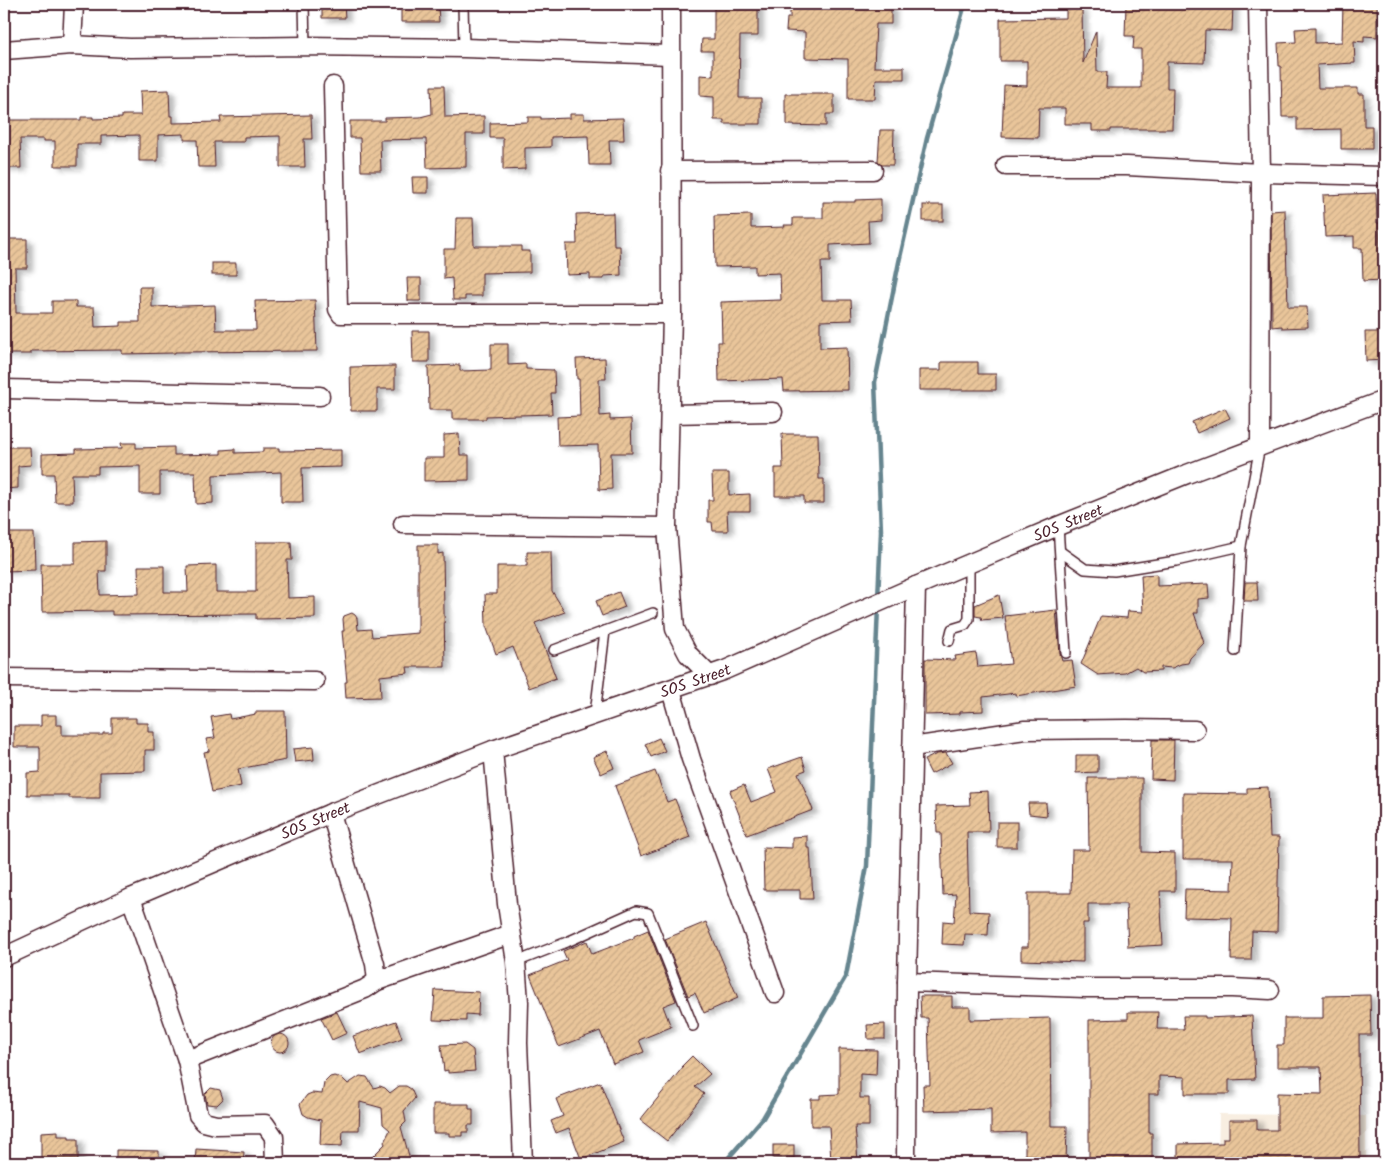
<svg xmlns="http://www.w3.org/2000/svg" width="1388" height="1167" font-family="Kalam,sans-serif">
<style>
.built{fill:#f8eee1}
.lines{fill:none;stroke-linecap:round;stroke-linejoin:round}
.stream{stroke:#66858f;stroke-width:4.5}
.building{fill:url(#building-hatch);stroke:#4a1f2b;filter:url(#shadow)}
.lane-casing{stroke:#4a1f2b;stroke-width:12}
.street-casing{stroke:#4a1f2b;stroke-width:21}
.lane{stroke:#fff;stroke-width:9}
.street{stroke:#fff;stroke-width:18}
.labels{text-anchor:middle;stroke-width:4;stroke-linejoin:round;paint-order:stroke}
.street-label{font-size:16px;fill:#4a1f2b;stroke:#fff}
</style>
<defs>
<pattern id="building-hatch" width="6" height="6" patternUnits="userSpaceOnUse" patternTransform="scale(1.25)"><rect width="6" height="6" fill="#e9c59a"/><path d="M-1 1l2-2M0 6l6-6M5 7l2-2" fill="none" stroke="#c9a985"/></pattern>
<filter id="shadow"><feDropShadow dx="5.5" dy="3" stdDeviation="2.5" flood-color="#0004"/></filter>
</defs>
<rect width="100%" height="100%" fill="#fff"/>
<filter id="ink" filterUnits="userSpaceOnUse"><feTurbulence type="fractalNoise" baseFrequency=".02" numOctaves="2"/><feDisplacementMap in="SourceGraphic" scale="10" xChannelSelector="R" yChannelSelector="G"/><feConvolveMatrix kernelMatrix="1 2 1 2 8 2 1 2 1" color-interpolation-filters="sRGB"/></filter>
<g filter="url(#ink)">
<polygon class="built" points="1219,1114 1366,1116 1366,1163 1218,1163"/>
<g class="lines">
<g class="stream">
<polyline points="878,599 881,531 875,382 899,262 927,138 965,4"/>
<polyline points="724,1163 763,1118 846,976 867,866 878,607"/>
</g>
</g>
<g class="building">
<polygon points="322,4 344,4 345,18 322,18"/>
<polygon points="401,4 438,4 439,22 401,22"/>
<polygon points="724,4 758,4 758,36 740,36 739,98 761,98 761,124 724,124 724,120 714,120 714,97 700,96 700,75 713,76 713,51 701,51 702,39 714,39 714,5 724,6"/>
<polygon points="790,4 891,4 891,24 876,24 874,67 904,67 904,79 876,79 875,99 848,99 848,59 805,58 805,32 786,31 787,18 790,18"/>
<polygon points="1126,4 1233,4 1232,31 1205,30 1204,63 1167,62 1167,88 1173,88 1172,129 1111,129 1111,131 1092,131 1092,124 1065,124 1065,108 1039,108 1038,138 1002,137 1004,85 1027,86 1027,61 1000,61 1000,19 1066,18 1066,10 1082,9 1083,63 1096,31 1097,72 1107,72 1106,88 1141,88 1141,49 1133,49 1134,36 1125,36"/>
<polygon points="1343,4 1377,4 1377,37 1364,36 1364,42 1354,41 1355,63 1317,65 1318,88 1358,88 1358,94 1364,94 1364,126 1372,126 1372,149 1341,149 1341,129 1297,130 1297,117 1282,117 1281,66 1279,66 1278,43 1296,42 1295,29 1315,28 1315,43 1342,42"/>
<polygon points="431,86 444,86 445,117 484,116 484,134 466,134 466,167 427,168 426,139 380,140 381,171 361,171 360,138 350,138 350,121 385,121 385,118 420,117 432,114"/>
<polygon points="169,90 170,116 173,116 173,123 221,122 220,117 311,115 312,139 304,139 305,167 280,167 280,136 244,137 244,142 214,142 215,167 198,167 197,140 184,140 184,134 158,135 158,161 139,161 139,135 101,136 101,144 77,144 77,166 55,166 55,141 44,141 44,139 20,139 21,168 4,168 4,120 81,120 81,117 93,117 93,119 122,118 122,115 141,115 140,91"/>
<polygon points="785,94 834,94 834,114 826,114 826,126 787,125 787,113 785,113"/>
<polygon points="570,114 584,114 584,119 623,118 624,140 609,140 610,165 589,165 588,136 551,137 551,147 525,148 525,169 503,170 503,138 490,138 490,123 528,122 528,117 541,117 541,119 570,118"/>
<polygon points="880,130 894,130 893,165 882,165 878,161"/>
<polygon points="412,177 428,177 428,193 413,193"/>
<polygon points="1376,193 1377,223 1379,223 1381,280 1363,281 1362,248 1354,248 1354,236 1325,237 1323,195"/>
<polygon points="881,199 881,220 868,221 869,243 830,245 830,262 821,262 822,300 851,300 852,320 820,321 820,348 847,347 848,390 784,391 783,379 719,381 718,342 722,342 721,302 781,300 780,273 755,274 755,266 715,267 714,216 751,215 751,228 785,227 784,225 793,225 793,218 823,218 823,202 855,202 855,200"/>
<rect x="923" y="205" width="20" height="16"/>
<polygon points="1285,210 1288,307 1307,307 1308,327 1282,328 1282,326 1272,327 1271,211"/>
<polygon points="613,213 614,246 620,246 621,275 604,276 604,279 590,279 590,274 567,275 566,244 577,244 576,214"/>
<polygon points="456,218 473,218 474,246 521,246 521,251 530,251 530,272 482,273 482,296 465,296 465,300 453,300 452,278 444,279 444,249 455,249"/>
<polygon points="4,239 27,239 27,268 15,268 16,313 52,313 52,301 76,301 76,307 94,307 95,327 121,326 121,322 140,322 139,287 152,287 152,307 215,305 216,330 256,330 255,301 315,300 317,351 175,352 175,353 122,354 122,350 31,351 31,354 4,354"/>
<rect x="212" y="263" width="24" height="12"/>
<polygon points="407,278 421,278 421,301 408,301"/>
<polygon points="412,331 429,331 429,362 413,362"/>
<polygon points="1365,332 1383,332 1384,360 1366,361"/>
<polygon points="491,344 508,344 508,365 526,364 526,369 554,370 555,393 551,393 552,414 486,416 486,419 452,419 452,410 429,410 428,366 460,365 460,371 491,370"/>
<polygon points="605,358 606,379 599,379 600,416 610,415 610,420 631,419 632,453 611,453 612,489 599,490 598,445 558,446 557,417 580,416 579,379 577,379 576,359"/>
<polygon points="941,362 978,362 978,374 996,374 996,390 919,390 919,370 941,370"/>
<polygon points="395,366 395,389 377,389 377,411 351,411 350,367"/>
<polygon points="1225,408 1230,418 1197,433 1192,422"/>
<polygon points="459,434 460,455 469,455 469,480 424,481 424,458 444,458 444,435"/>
<polygon points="782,434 818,434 819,479 824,479 824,503 804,503 804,496 775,496 775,468 783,468"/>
<polygon points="121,443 136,443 136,448 174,447 174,455 221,454 221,450 235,449 235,453 263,452 263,448 279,448 279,451 341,450 341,467 302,468 303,502 281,502 281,472 213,475 213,503 196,504 195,472 160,472 160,494 140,494 140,466 98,467 98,474 72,474 73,502 55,502 54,474 42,474 42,454 76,453 76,449 122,448"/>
<polygon points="4,447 30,447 31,465 18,466 18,488 4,489"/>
<polygon points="712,473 729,473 729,495 750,494 750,511 727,511 728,531 713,531 712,522 708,522 708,500 713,500"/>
<polygon points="4,533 34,533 35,570 4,571"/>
<polygon points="106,541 106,571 99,571 100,595 139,594 138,566 164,566 164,592 188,592 187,566 216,565 216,592 256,592 256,542 291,542 292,560 287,560 288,598 315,597 315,618 256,619 256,614 112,615 112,611 42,612 41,564 75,564 75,542"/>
<polygon points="418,545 438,545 438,554 443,553 445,667 407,667 408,673 380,676 381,697 346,698 345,682 347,682 342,631 344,631 343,619 344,616 352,613 355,615 357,618 358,630 371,629 372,637 418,633"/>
<polygon points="527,552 551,552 552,591 565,612 535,623 556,678 529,688 513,647 496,654 486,626 485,594 497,594 497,566 527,566"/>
<polygon points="1157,574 1157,586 1208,584 1209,598 1198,599 1198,613 1194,613 1204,643 1190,658 1188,663 1181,664 1172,668 1161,667 1161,671 1143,672 1136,667 1125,673 1098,675 1081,664 1101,616 1127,618 1128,611 1143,612 1141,575"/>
<polygon points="1245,582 1257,582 1258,601 1244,601"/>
<polygon points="619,592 625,607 602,616 596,601"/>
<polygon points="999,595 1003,618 982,620 981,617 975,616 975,605"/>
<polygon points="1056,610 1060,654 1062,661 1072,660 1076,686 1016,696 1016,693 983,697 983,711 960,712 960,714 925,715 925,659 956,660 955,656 976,653 978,667 1011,664 1005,616"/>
<polygon points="256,711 285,711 286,760 238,769 241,786 212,792 204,752 209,751 206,739 215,738 211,717 229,714 230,719 256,714"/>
<polygon points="41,715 56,715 56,725 62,725 62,735 103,735 103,733 112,733 112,718 136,718 136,723 148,723 148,732 154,732 154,750 145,750 145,771 100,772 100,798 69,798 69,795 27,795 27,773 40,772 40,747 14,747 14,726 41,726"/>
<polygon points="659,738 665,751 651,757 645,744"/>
<polygon points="1152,740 1174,740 1173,780 1151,779"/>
<polygon points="313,747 314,760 295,762 293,749"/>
<polygon points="607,751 614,768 601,774 593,757"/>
<polygon points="946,753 952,763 931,774 924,760 937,754"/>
<polygon points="1076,755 1098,755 1098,772 1076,773"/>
<polygon points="802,757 806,770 798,773 813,810 747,835 730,791 744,785 751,802 777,792 768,769"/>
<polygon points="655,771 667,802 675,799 690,837 641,856 615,786"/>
<polygon points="1088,778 1142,778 1142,852 1175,853 1175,891 1160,891 1163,945 1128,947 1126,904 1088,904 1088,923 1083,923 1083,962 1021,960 1021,947 1028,947 1028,893 1071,893 1072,850 1089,850"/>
<polygon points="1268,787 1270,837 1279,837 1277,932 1252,931 1251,960 1231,960 1232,918 1184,917 1185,889 1232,890 1233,859 1183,859 1183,793 1247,794 1247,788"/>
<polygon points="988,791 989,832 967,832 969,911 989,912 988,935 965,934 964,945 942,944 943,921 954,922 956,894 943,895 941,833 937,833 936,806 970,805 969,792"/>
<polygon points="1028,803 1046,803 1047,816 1029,814"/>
<rect x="997" y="822" width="20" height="25"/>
<polygon points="807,836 807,848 810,848 813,899 800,899 800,890 764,890 763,847 792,848 792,837"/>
<polygon points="706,922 738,998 704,1013 695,993 688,996 665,939"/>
<polygon points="648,930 676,1001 663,1006 671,1027 639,1040 644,1052 613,1064 600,1031 559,1047 530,975 567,960 563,951 587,941 592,954 634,938 634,936"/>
<polygon points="435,990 479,992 478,1015 466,1014 466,1021 433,1020"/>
<polygon points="1370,995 1371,1035 1359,1035 1360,1163 1223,1163 1223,1157 1178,1158 1178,1144 1223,1143 1223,1138 1229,1138 1229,1120 1257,1120 1257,1130 1277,1130 1277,1093 1322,1094 1321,1067 1277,1067 1277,1045 1284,1045 1284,1018 1323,1018 1323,996"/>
<polygon points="920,996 952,996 952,1007 970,1007 970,1020 1050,1018 1051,1126 1067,1126 1066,1163 1034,1163 1034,1155 1025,1155 1025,1132 991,1133 991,1109 924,1111 923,1085 930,1085 928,1018 921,1018"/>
<polygon points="337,1012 347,1033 332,1040 321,1018"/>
<polygon points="1128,1012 1158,1012 1157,1029 1184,1029 1183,1016 1205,1016 1205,1018 1252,1016 1255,1079 1229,1080 1229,1094 1185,1094 1185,1077 1159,1076 1159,1094 1149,1094 1149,1133 1152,1133 1152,1158 1150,1158 1150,1163 1089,1163 1089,1020 1128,1019"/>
<polygon points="396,1021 402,1038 360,1054 353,1036"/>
<polygon points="885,1024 885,1039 868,1039 867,1025"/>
<circle cx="280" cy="1043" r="9"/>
<polygon points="465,1044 473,1050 475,1071 448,1073 448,1070 444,1071 441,1045"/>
<polygon points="839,1049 877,1050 876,1075 860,1074 860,1098 869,1098 869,1126 855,1126 858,1161 831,1162 829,1126 811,1126 811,1099 820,1099 820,1095 839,1094"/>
<polygon points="692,1056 710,1074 695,1087 704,1094 667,1141 640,1120 683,1067 682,1066"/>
<polygon points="334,1076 342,1078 348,1084 360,1076 367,1077 374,1088 380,1086 385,1088 390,1093 399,1086 406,1086 411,1089 415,1098 404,1111 406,1122 401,1127 411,1163 366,1163 385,1144 384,1142 390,1130 383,1124 382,1108 360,1102 359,1130 343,1130 342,1146 320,1145 321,1120 308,1117 303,1114 300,1104 307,1095 312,1093 322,1094 324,1083 330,1077"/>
<polygon points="600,1082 624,1142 581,1159 569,1128 556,1133 551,1121 563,1116 556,1099"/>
<polygon points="211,1088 220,1090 223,1099 217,1105 207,1104 205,1094"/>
<polygon points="433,1104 469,1104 469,1109 473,1109 473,1125 468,1125 468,1132 462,1132 462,1136 449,1136 449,1133 433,1133"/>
<polygon points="58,1131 58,1136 69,1136 69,1139 78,1139 78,1159 59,1159 59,1163 41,1163 41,1132"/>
<rect x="773" y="1145" width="21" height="13"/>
<polygon points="196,1149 244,1152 243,1163 195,1163"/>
<polygon points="116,1150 159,1151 159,1163 116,1163"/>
</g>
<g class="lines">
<defs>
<g id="lane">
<polyline points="304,4 305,46"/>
<polyline points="463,4 464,48"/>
<polyline points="1058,526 1066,653"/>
<polyline points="1061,552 1085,569 1114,571 1176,561 1241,546"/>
<polyline points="949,641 952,629 965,625 969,619 969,564"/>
<polyline points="554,650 653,613"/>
<polyline points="1235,651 1241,546 1260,446"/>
<polyline points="595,714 605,631"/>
<polyline points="516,962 567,942 636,911 648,913 693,1026"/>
</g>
<g id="street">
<polyline points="671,4 672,314 667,527 675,629 688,654 710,676"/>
<polyline points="1258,4 1261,173 1260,446"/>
<polyline points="72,45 74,4"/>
<polyline points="4,50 72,45 130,48 305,46 464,48 670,55"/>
<polyline points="333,86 338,309 341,314 672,314"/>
<polyline points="1006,166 1127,166 1261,173 1384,176"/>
<polyline points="670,171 873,170"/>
<polyline points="4,389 320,396"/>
<polyline points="670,414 773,412"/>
<polyline points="403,524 667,527"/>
<polyline points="4,678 315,681"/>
<polyline points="671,690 691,759 775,993"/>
<polyline points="912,747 1025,730 1127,729 1195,730"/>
<polyline points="493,750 507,904 516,962 519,1002 518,1043 523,1163"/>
<polyline points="331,813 375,964 377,981"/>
<polyline points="131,898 187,1060 198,1115 204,1122 216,1125 265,1124 274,1137 275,1163"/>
<path id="s1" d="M4 957 131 898 331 813 493 750 725 670 916 586 1058 526 1187 474 1384 400"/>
<polyline points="907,982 1085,988 1232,988 1270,990"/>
<polyline points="187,1060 365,989 377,981 511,934"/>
<polyline points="906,1163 907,982 916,586"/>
</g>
</defs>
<use href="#lane" class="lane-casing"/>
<use href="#street" class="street-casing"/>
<use href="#lane" class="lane"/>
<use href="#street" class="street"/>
</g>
</g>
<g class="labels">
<g class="street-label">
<text dy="6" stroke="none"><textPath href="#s1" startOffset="1150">SOS Street</textPath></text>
<text dy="6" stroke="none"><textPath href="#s1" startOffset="745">SOS Street</textPath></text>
<text dy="6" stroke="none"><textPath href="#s1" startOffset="340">SOS Street</textPath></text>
</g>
</g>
<rect width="1388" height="1167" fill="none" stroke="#fff" stroke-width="20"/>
<rect x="10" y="10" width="1368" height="1147" fill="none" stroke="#4a1f2b" stroke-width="2" filter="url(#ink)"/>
</svg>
